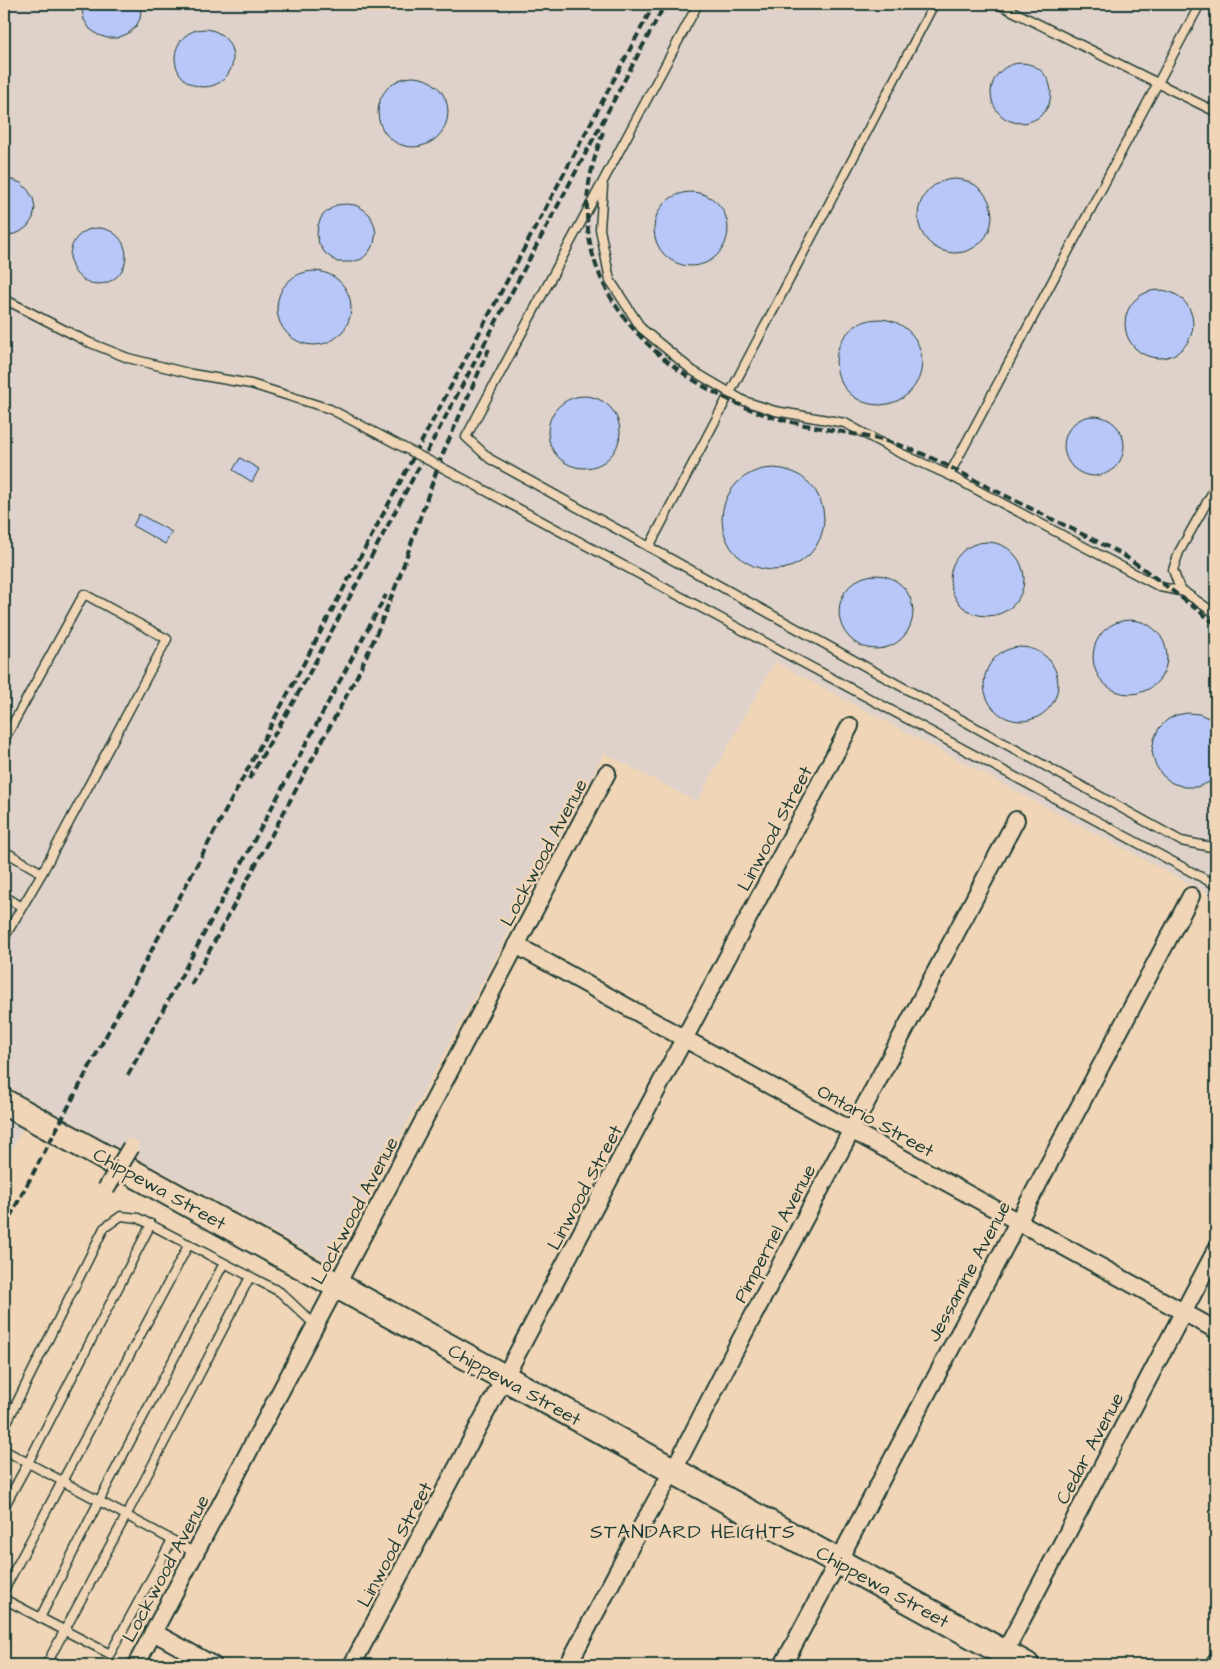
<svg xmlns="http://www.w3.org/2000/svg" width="1220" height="1669" font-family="'Architects Daughter',sans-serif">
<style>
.built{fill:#dfd2ca}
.building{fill:#b8c7f8;stroke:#1f3d34}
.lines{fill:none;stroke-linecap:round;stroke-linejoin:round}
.lane-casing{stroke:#1f3d34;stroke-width:11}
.street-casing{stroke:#1f3d34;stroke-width:20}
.primary-casing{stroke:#1f3d34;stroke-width:29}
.lane{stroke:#f0d6b7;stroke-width:8}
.street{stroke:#f0d6b7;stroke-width:16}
.primary{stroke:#f0d6b7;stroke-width:25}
.rail{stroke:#1f3d34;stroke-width:4;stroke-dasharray:8 4;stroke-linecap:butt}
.lane-bridge-casing{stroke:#1f3d34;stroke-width:11;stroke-linecap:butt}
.street-bridge-casing{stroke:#1f3d34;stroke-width:20;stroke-linecap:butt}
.lane-bridge{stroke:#f0d6b7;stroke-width:8}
.street-bridge{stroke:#f0d6b7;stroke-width:16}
.labels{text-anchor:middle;stroke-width:5;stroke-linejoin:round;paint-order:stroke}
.street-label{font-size:19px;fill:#1f3d34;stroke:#f0d6b7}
.neighbourhood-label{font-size:20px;letter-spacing:1px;fill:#1f3d34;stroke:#f0d6b7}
</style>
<rect width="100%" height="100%" fill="#f0d6b7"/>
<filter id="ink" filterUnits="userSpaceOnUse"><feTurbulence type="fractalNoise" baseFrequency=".02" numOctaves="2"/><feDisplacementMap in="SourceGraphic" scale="10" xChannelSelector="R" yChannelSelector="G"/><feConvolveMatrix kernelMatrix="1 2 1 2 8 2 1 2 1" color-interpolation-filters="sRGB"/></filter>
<g filter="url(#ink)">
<g class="built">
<polygon points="4,4 1216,4 1216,898 775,662 697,802 604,753 332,1264 4,1085"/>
<polygon points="4,1118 23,1128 4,1166"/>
</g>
<g class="building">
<polygon points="83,4 140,4 141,9 140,19 135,28 127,34 117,38 107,38 98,35 90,29 84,20 82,10"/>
<circle cx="204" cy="58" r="29"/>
<circle cx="1021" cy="93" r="30"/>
<circle cx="413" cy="112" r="35"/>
<polygon points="4,179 13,180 21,183 28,190 33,198 35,208 33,218 28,226 20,232 11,235 4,236"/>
<circle cx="955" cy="216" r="37"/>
<circle cx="691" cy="229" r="37"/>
<polygon points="346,204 355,205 363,209 370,215 374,224 376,233 374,243 369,252 362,259 352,262 337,262 325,253 319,244 317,235 318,225 322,216 329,210 336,205"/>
<circle cx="98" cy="256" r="28"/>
<circle cx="314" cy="308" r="37"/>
<circle cx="1159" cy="324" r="34"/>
<circle cx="879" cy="362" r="43"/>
<circle cx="584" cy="432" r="36"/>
<circle cx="1094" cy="446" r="30"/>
<polygon points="240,458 259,469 252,482 233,470"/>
<circle cx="773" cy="519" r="51"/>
<polygon points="139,514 172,532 165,544 133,526"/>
<circle cx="987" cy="579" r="37"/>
<circle cx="876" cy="612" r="37"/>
<circle cx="1130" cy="657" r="37"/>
<circle cx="1021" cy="684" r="37"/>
<polygon points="1188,713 1199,714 1209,718 1216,724 1216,776 1210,782 1197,787 1184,787 1172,783 1162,775 1155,764 1152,751 1154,739 1159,728 1167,720 1176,715"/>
</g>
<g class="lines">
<defs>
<g id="lane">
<polyline points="698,4 466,437 490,459 1181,841 1216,848"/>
<polyline points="998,4 1216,112"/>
<polyline points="603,186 600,229 610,280 641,328 693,371 744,401 775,411 845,423 898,452 949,475 1160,587 1185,592"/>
<polyline points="4,299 88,342"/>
<polyline points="949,475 1200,4"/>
<polyline points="1216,486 1179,552 1173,570 1180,589 1216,614"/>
<polyline points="649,547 934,4"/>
<polyline points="757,638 1216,885"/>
<polyline points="4,740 84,594 167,639 42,873 4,938"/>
<polyline points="4,851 42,873"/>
<polyline points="4,896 22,907"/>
<polyline points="4,1428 104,1228 121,1216 138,1218 280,1292 316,1326"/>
<polyline points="4,1450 172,1540"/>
<polyline points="4,1507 28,1463 151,1224"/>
<polyline points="4,1590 189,1244"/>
<polyline points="4,1599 110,1654 172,1540 195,1553"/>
<polyline points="40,1618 99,1501 224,1263"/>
<polyline points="46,1665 126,1516 250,1277"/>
</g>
<g id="street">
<polyline points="516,945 685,1039 1216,1330"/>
<polyline points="153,1632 213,1665"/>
<polyline points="136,1665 607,773"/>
<polyline points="352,1665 850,726"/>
<polyline points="568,1665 633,1542 683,1452 734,1352 1016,820"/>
<polyline points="783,1665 1191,896"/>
<polyline points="998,1665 1216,1250"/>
<polyline points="1214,1665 1216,1661"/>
</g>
<polyline id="primary" points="4,1102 1026,1665"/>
</defs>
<use href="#lane" class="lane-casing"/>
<use href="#street" class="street-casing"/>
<use href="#primary" class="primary-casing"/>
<use href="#lane" class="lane"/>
<use href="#street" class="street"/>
<use href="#primary" class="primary"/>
<g class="rail">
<path d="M603 132C594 158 586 185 587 213 588 310 672 379 755 411 801 429 852 430 899 445 930 455 959 472 988 487 1032 509 1076 531 1120 553L1141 567 1216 624"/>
<polyline points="249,779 304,683 665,4"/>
<polyline points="191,985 357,676 376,635 399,578 441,458 489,349"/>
<polyline points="128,1075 386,595"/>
<polyline points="4,1228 654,4"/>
</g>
<defs>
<polyline id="lane-bridge" points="88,342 128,358 192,374 251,384 330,409 462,478 757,638"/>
<polyline id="street-bridge" points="106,1189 131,1147"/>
</defs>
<use href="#lane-bridge" class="lane-bridge-casing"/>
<use href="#street-bridge" class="street-bridge-casing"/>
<use href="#lane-bridge" class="lane-bridge"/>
<use href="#street-bridge" class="street-bridge"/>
</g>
</g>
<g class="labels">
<g class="street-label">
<text transform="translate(774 828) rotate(-62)" y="7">Linwood Street</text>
<text transform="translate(543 852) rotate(-62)" y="7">Lockwood Avenue</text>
<text transform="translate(876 1120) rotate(29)" y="7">Ontario Street</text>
<text transform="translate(584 1187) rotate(-62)" y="7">Linwood Street</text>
<text transform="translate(160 1188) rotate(29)" y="7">Chippewa Street</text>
<text transform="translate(354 1210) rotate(-62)" y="7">Lockwood Avenue</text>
<text transform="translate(774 1233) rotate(-62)" y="7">Pimpernel Avenue</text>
<text transform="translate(968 1271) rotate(-62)" y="7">Jessamine Avenue</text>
<text transform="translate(515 1384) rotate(29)" y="7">Chippewa Street</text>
<text transform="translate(1089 1448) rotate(-62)" y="7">Cedar Avenue</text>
<text transform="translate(394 1544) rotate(-62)" y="7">Linwood Street</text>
<text transform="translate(165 1568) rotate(-62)" y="7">Lockwood Avenue</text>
<text transform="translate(883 1586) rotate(29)" y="7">Chippewa Street</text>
</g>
<g class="neighbourhood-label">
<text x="693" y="1538">STANDARD HEIGHTS</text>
</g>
</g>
<rect width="1220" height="1669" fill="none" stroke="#f0d6b7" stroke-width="20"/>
<rect x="10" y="10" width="1200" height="1649" fill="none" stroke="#1f3d34" stroke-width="2" filter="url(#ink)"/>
</svg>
